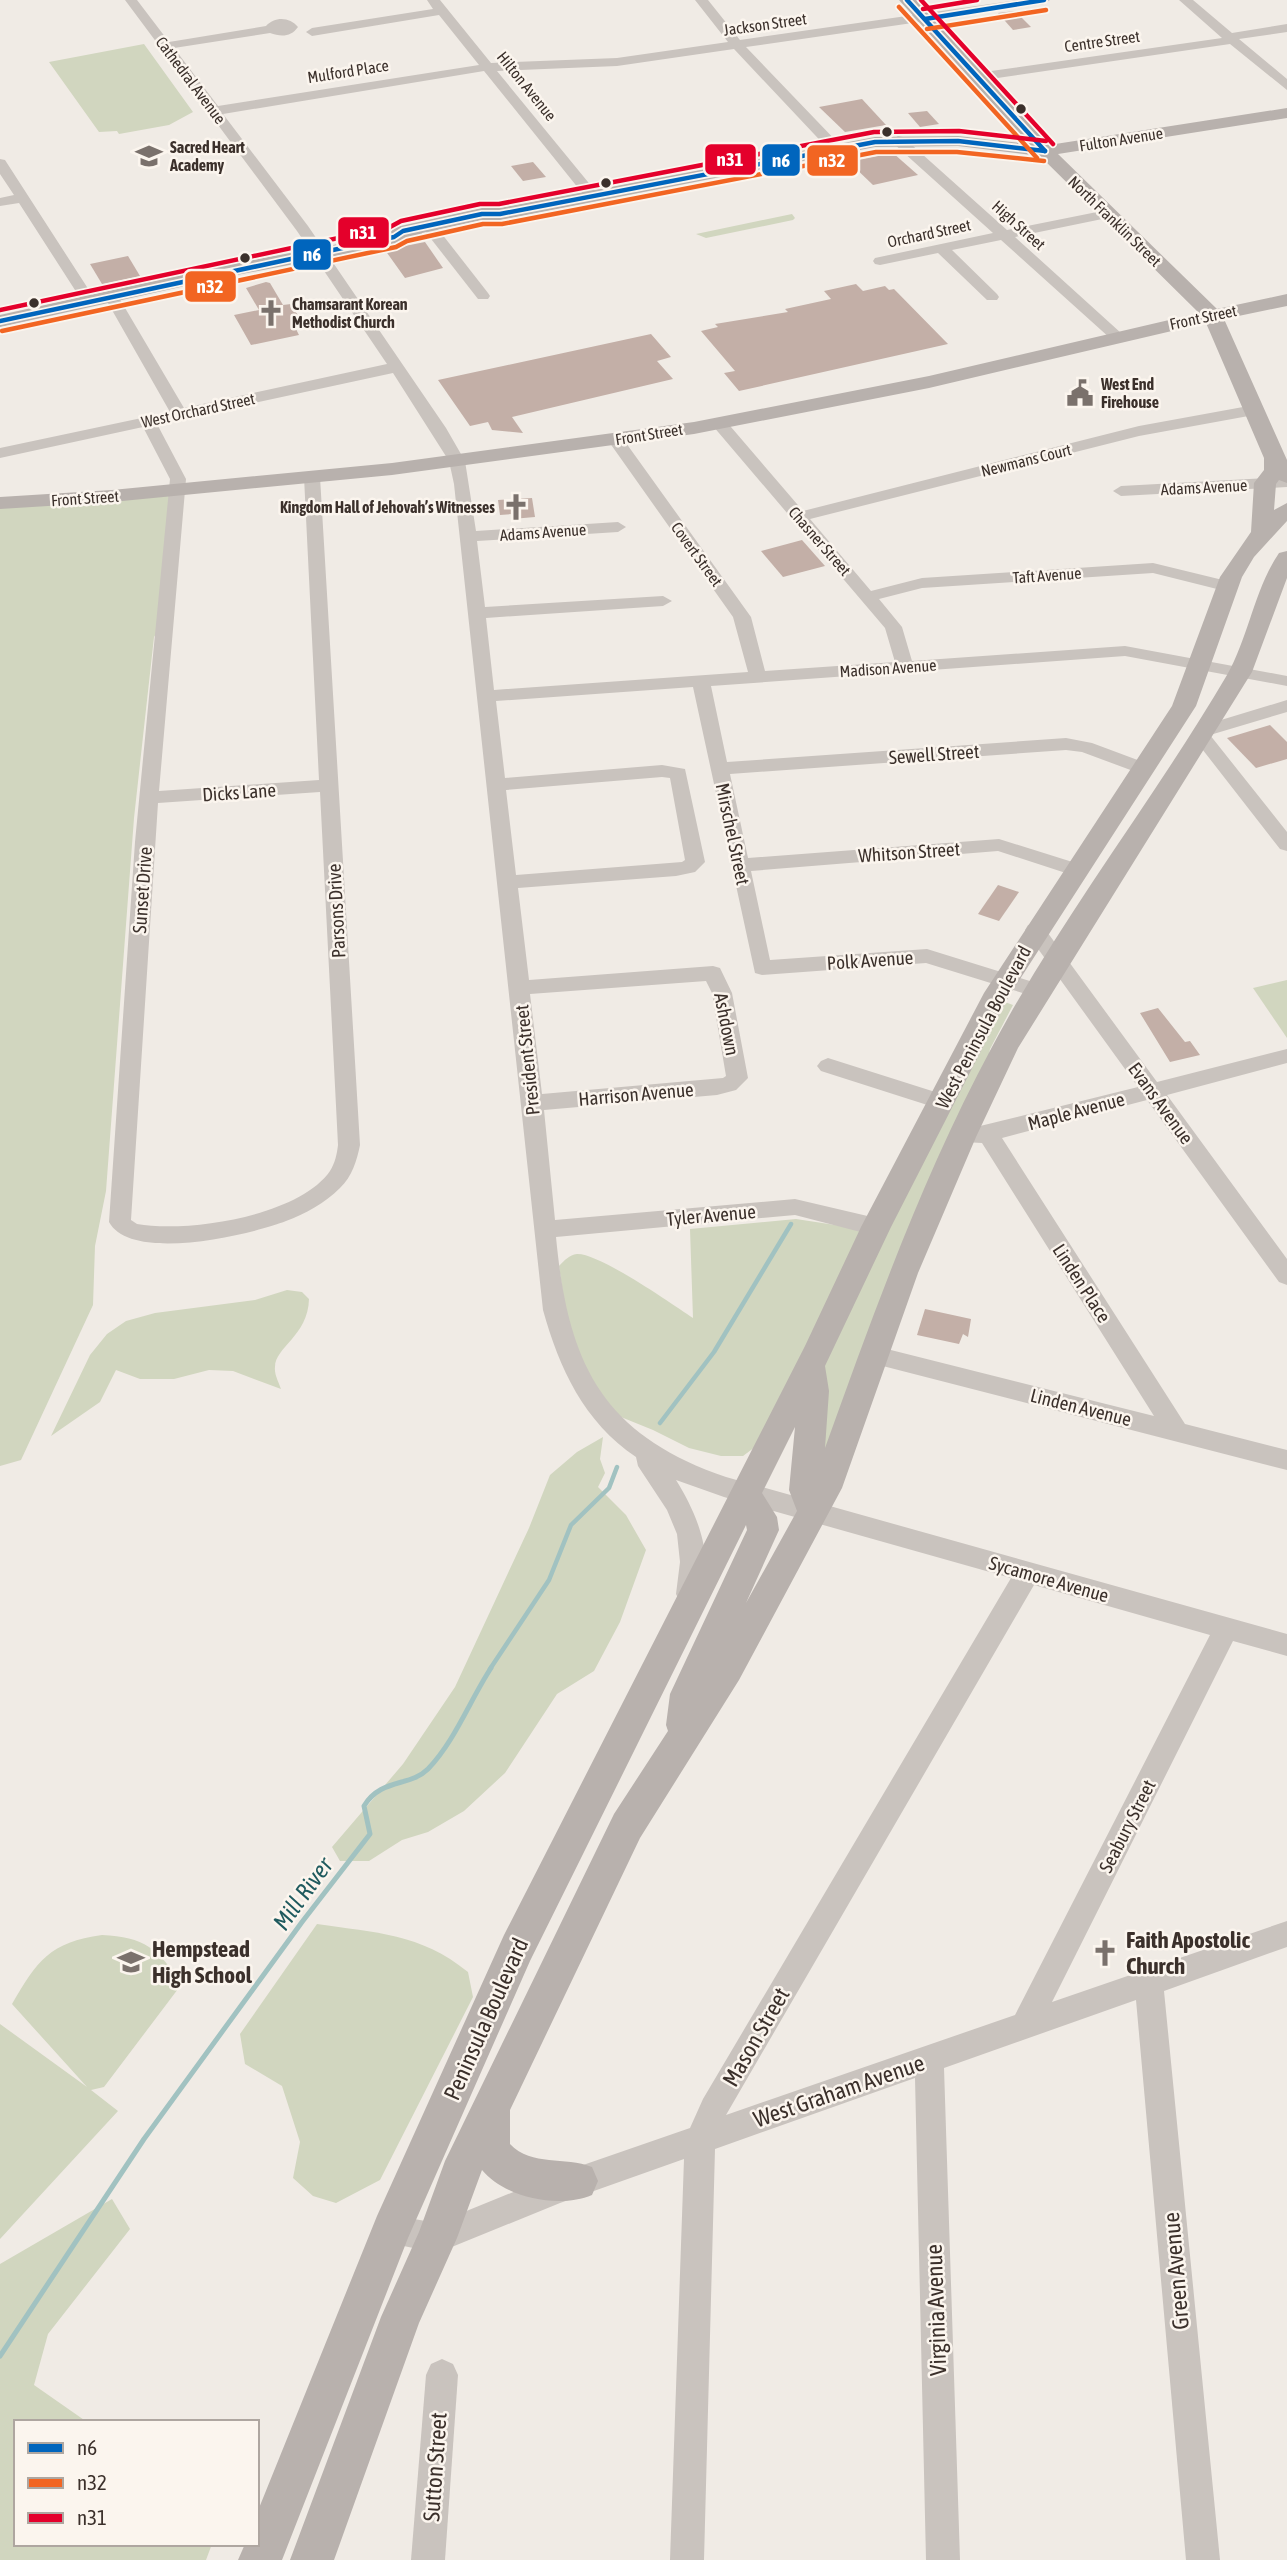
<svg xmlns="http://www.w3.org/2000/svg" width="1287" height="2560" font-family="'Asap Condensed',sans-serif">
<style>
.green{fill:#d1d6bf}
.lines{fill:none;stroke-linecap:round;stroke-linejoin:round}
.stream-far1{stroke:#a1c2c1;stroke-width:4.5}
.stream{stroke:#a1c2c1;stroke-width:5}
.building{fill:#c3afa7}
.minor{fill:#c9c3be;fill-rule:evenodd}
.major{fill:#b8b1ad;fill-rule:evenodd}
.bus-1-casing{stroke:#fbf5ee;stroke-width:8}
.bus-2-casing{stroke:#fbf5ee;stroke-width:8}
.bus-3-casing{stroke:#fbf5ee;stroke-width:8}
.bus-1{stroke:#0065bd;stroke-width:4.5}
.bus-2{stroke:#f26522;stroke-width:4.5}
.bus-3{stroke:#e4002b;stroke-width:4.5}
.bus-dot{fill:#3b302b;stroke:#fbf5ee;stroke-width:2.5}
.labels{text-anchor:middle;stroke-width:5;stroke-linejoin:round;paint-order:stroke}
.far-street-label{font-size:16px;fill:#3b302b;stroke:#fbf5ee}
.far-poi-label{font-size:16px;font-weight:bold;fill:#3b302b;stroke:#fbf5ee;text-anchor:start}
.street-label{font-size:19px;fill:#3b302b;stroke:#fbf5ee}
.near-poi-label{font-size:23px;font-weight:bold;fill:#3b302b;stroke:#fbf5ee;text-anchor:start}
.near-street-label{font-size:23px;fill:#3b302b;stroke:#fbf5ee}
.near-water-label{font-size:24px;font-style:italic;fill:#1f5a5e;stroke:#fbf5ee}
.line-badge{stroke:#fbf5ee;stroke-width:2.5}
.badge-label{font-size:19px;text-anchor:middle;font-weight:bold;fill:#fff}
</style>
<rect width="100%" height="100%" fill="#f0ebe5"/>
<g class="green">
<polygon points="144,44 193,112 169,125 119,134 117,131 99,132 49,62"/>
<polygon points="792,214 795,218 793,220 706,238 696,234"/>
<polygon points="172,492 159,629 154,637 134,818 106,1191 95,1246 93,1305 21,1460 0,1466 0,505"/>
<polygon points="1287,980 1287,1038 1253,988"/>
<polygon points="1005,1002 1013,1005 990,1049 986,1071 817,1476 823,1369 893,1220"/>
<path d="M796 1219 868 1230 755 1447 743 1456H721L689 1448 653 1430 611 1413 572 1357 559 1266C565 1260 569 1255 577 1254 599 1253 672 1304 693 1318L690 1229Z"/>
<path d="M287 1290 302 1292 309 1299C308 1336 275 1347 275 1367 274 1374 279 1383 281 1389L233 1371 209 1370 174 1379H140L116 1370 100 1402 51 1436 90 1355 107 1334 126 1321 155 1313 255 1300Z"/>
<polygon points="603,1437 600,1459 605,1473 598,1487 626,1515 646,1550 620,1622 594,1671 557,1694 505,1773 464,1811 428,1832 402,1840 369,1861 340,1861 332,1847 403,1764 455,1687 529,1528 550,1475 577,1452"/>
<path d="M317 1924C376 1933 420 1933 468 1972L473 1997 380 2180 336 2203 313 2196 293 2178 300 2142 282 2086 245 2064 240 2034Z"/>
<path d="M102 1935C144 1937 159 1948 181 1985L104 2087 91 2090 118 2111 0 2239V2024L87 2087 12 2004C37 1961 50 1942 102 1935Z"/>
<polygon points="112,2199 130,2229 48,2334 34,2385 87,2422 16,2422 16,2544 212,2544 206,2560 0,2560 0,2264"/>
</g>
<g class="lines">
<g class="stream-far1">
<polyline points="660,1423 714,1352 791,1224"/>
<polyline points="490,1669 549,1580 571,1525 609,1488 617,1467"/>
</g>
<path class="stream" d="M0 2356 144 2139 302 1922 370 1834 364 1806C381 1778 410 1787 428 1769 455 1741 470 1700 491 1668"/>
</g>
<g class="building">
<polygon points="1015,11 1031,27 1013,30 998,13"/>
<polygon points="862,99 886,125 845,132 819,107"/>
<polygon points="927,111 939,124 920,127 908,113"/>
<polygon points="893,153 918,175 873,185 849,162"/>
<polygon points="533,162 546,177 523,181 511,166"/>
<polygon points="425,242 443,268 405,278 385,250"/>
<polygon points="128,256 140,276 102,284 90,264"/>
<polygon points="266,282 270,283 283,305 291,304 305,327 296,329 299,335 251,345 234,315 259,310 246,288"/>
<polygon points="856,284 863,291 885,286 889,290 894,289 948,344 739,391 724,373 735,371 701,331 718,327 715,324 788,312 785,309 831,299 824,291"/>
<polygon points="651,334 671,357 657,361 673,379 512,417 523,433 492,430 488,422 470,426 438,380"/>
<polygon points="532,498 535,517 512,519 512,514 500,515 498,500"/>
<polygon points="802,540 825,566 783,577 761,551"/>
<polygon points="1270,725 1287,742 1287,759 1256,768 1227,738"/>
<polygon points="998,885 1019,892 999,921 978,914"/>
<polygon points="1158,1008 1185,1042 1190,1041 1200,1055 1170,1062 1140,1013"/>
<polygon points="925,1309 971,1319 968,1337 963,1334 959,1344 917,1335"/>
</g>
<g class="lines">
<g class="minor">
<path d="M125 0H137L169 42 266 26C275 16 290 17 298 27 291 37 281 37 270 33L174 48 218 106 479 65 439 15 312 36 306 32 312 28 433 9 427 0H440L491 63 617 58 728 42 695 0H708L740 40 1018 0H1050L1044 4 746 47 840 145 842 148 835 152 830 151 734 49 617 66 497 71 597 193 599 196 592 200 587 199 484 71 223 114 308 226 446 428 465 461 476 531 618 522 626 527 618 532 477 541 485 607 663 596 672 601 663 606 486 618 494 690 748 672 733 617 607 439 609 436H621L751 617 765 671 895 662 885 628 713 426 711 423 713 420H725L803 511 1139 426 1254 405 1262 410 1254 415 1139 436 810 519 871 591 922 578 1153 563 1231 582 1234 586 1225 591 1153 573 922 588 879 599 902 627 912 661 1125 646 1287 676V686L1125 656 711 686 727 762 1066 738 1092 743 1151 765 1153 769 1144 775 1082 752 1066 750 730 774 748 858 999 839 1082 865 1085 870 1082 875 1075 876 998 851 751 871 770 960 927 949 1046 986 1049 991 1046 996 1039 998 926 963 762 975 755 973 693 687 496 701 505 778 662 765 685 769 705 862 695 872 676 876 518 888 529 980 713 966 720 968 732 993 748 1078 736 1090 717 1095 544 1110 555 1220 795 1199 876 1218 884 1221 887 1227 884 1233 876 1236 795 1215 556 1237C568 1363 601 1434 726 1477L1287 1634V1656L1233 1641 1052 2002 1287 1921V1947L1164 1991 1220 2560H1186L1136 2000 944 2068 960 2560H926L915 2078 715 2149 704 2560H670L684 2159 560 2203 437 2253 380 2241 376 2230 380 2219 391 2215 437 2223 560 2173 690 2128 703 2099 1011 1578 724 1497 676 1480C698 1515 717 1562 698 1602L689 1605 680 1602 676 1594 680 1562 677 1534 667 1510 638 1466 636 1457C584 1422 559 1368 543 1310L454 484 449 461 393 373 157 424 186 479 159 791 319 780 304 477 312 472 320 477 360 1145C357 1160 352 1177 340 1188 325 1203 305 1214 286 1221 250 1235 131 1263 109 1222L135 842 170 479 143 427 0 458V448L170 412 104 296 111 292 118 296 184 408 387 364 297 231ZM662 777 670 778 685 860 682 862 516 875 506 790ZM320 792 338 1145C337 1154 335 1163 330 1171 299 1216 188 1233 137 1224L131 1220 158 803ZM706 981 712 993 726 1076 723 1078 542 1094 530 994ZM1034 1585 1210 1635 1015 2015 726 2115Z"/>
<polygon points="1179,0 1193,0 1232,33 1287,24 1287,32 1239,39 1287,79 1287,90 1230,44 977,81 970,77 977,73 1222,38"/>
<polygon points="898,136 903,137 1007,230 1107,210 1112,211 1112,217 1015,237 1121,333 1124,336 1121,339 1111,339 1001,240 952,250 997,294 999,297 997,300 987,300 938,253 880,265 875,264 873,261 875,258 993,233 893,143 891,140"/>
<polygon points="0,159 5,160 96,301 94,304 84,304 19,203 0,206 0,198 14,195 0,174"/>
<polygon points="433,228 438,229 488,293 490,296 488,299 478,299 428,235 426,232"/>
<polygon points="1287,477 1287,487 1121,496 1113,491 1121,486"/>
<polygon points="1287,700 1287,712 1210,735 1287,832 1287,851 1280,849 1192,736 1198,727"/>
<polygon points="1035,923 1042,925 1157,1082 1287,1049 1287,1063 1167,1095 1287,1259 1287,1285 1279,1282 1147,1100 1002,1138 1185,1424 1287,1450 1287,1470 875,1364 867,1362 863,1355 867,1348 875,1346 1154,1416 982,1143 964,1142 961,1136 964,1130 972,1128 1138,1087 1028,935 1025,930 1028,925"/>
<polygon points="828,1058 951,1097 954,1102 951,1107 943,1110 821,1071 817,1066 821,1061"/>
<polygon points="442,2359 453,2364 458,2375 445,2560 411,2560 426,2375 431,2364"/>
</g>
<path class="major" d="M899 0H916L1049 145 1287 108V118L1058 154 1217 309 1287 294V306L1224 319 1287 460V483L1279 480 1276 484 1274 510 1287 503V521L1254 557 1242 577 1196 706 1009 996 891 1227 825 1366 829 1391 825 1448C874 1312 923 1175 992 1047 1061 917 1153 801 1227 675 1249 636 1254 590 1279 553L1287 551V578L1252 672 1018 1048 976 1137 918 1273 842 1488 739 1680 640 1838 510 2110V2144C532 2167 565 2156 592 2167L598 2181 592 2195C559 2209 505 2198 482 2170L457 2238 419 2323 334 2560H290L381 2317 419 2232 445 2161 614 1814 668 1731 666 1725 670 1694 747 1530 746 1525 530 1961 408 2238 282 2560H238L245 2544H257V2513L377 2216 504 1935 805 1346 861 1227 984 993 1172 706 1220 577 1251 532 1254 483 1264 470V458L1206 323 929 388 694 434 392 475 112 502 0 509V497L112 490 392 463 694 422 929 376 1199 313 1040 156 958 146 875 147 500 220H482L422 233 421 239 414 241 221 278 0 327V315L221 266 386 235 396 227 482 208H500L875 137 958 136 1029 144ZM795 1427 789 1490 797 1511 746 1603 779 1530 777 1517 762 1493Z"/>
<defs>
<g id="bus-1">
<polyline points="907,0 1045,151"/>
<polyline points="925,19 1044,0"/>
<polyline points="0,321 394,237 403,231 482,214 500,214 875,142 958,141 1045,151"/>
</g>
<g id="bus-2">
<polyline points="899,7 1037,158"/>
<polyline points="927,29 1046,10"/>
<polyline points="2,331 396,247 407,241 483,224 502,224 876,152 957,152 1044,161"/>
</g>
<g id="bus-3">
<polyline points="921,0 1053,144"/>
<polyline points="923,9 977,0"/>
<polyline points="0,310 390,227 401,221 480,204 499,204 874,132 959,131 1046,141"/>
</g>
</defs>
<use href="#bus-1" class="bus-1-casing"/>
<use href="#bus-2" class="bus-2-casing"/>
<use href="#bus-3" class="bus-3-casing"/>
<use href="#bus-1" class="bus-1"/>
<use href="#bus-2" class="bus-2"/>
<use href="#bus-3" class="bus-3"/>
</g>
<defs>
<symbol id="school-bare" viewBox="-9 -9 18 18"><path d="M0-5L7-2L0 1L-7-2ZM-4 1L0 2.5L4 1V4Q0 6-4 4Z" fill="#7a716c" stroke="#fbf5ee" stroke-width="2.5" paint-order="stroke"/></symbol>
<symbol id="church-bare" viewBox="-9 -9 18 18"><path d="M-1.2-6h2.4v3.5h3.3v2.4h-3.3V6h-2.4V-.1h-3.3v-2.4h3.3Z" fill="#7a716c" stroke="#fbf5ee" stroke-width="2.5" paint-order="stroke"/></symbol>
<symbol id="civic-bare" viewBox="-9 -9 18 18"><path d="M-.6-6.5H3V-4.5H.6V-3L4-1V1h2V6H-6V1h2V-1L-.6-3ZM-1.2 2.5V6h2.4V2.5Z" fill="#7a716c" stroke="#fbf5ee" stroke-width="2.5" paint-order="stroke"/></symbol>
</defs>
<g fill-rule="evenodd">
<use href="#school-bare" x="130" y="137" width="38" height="38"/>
<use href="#church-bare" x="252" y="294" width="38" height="38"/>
<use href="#civic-bare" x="1061" y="374" width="38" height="38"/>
<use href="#church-bare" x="497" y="488" width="38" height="38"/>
<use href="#church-bare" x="1086" y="1934" width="38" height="38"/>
<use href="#school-bare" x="112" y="1943" width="38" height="38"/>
</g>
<g class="bus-dot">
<circle cx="1021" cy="109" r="6"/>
<circle cx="887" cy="132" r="6"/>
<circle cx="606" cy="183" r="6"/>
<circle cx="245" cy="258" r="6"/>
<circle cx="34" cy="303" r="6"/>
</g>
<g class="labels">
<g class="far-street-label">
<text transform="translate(765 24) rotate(-8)" y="6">Jackson Street</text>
<text transform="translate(1102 41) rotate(-8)" y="6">Centre Street</text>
<text transform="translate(348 71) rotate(-9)" y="6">Mulford Place</text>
<text transform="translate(191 80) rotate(53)" y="6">Cathedral Avenue</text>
<text transform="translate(527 86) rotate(51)" y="6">Hilton Avenue</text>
<text transform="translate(1121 139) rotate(-9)" y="6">Fulton Avenue</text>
<text transform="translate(1115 221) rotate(44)" y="6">North Franklin Street</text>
<text transform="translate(1019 225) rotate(42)" y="6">High Street</text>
<text transform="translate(929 233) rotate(-12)" y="6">Orchard Street</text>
<text transform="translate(1203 317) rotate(-12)" y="6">Front Street</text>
<text transform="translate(198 410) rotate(-12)" y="6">West Orchard Street</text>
<text transform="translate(649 434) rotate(-9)" y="6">Front Street</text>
<text transform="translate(1026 460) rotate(-14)" y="6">Newmans Court</text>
<text transform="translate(1204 487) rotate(-3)" y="6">Adams Avenue</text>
<text transform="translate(85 498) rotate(-4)" y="6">Front Street</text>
<text transform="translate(543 532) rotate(-4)" y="6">Adams Avenue</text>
<text transform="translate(820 541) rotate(49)" y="6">Chasner Street</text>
<text transform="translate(697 554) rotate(54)" y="6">Covert Street</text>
<text transform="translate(1047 575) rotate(-4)" y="6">Taft Avenue</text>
<text transform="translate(888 668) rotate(-4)" y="6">Madison Avenue</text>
</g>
<g class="far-poi-label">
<text x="170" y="153">Sacred Heart<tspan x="170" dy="18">Academy</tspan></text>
<text x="292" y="310">Chamsarant Korean<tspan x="292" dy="18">Methodist Church</tspan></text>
<text x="1101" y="390">West End<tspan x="1101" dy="18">Firehouse</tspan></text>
<text x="495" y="513" text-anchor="end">Kingdom Hall of Jehovah’s Witnesses</text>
</g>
<g class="street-label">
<text transform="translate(934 754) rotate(-4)" y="7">Sewell Street</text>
<text transform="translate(239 792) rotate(-4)" y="7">Dicks Lane</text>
<text transform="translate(733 834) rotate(78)" y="7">Mirschel Street</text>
<text transform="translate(909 852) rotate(-4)" y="7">Whitson Street</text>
<text transform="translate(142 890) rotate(-86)" y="7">Sunset Drive</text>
<text transform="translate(336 911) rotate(-93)" y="7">Parsons Drive</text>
<text transform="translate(870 960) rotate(-4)" y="7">Polk Avenue</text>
<text transform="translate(727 1024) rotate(79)" y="7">Ashdown</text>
<text transform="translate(983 1027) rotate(-62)" y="7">West Peninsula Boulevard</text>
<text transform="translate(527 1060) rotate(-96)" y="7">President Street</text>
<text transform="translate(636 1094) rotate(-5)" y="7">Harrison Avenue</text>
<text transform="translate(1161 1103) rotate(54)" y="7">Evans Avenue</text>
<text transform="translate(1076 1111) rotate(-15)" y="7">Maple Avenue</text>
<text transform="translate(711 1215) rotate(-5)" y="7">Tyler Avenue</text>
<text transform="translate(1082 1283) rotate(57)" y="7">Linden Place</text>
<text transform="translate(1081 1407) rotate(14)" y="7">Linden Avenue</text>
<text transform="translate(1049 1579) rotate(16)" y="7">Sycamore Avenue</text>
<text transform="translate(1127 1826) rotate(-63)" y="7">Seabury Street</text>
</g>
<g class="near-poi-label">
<text x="1126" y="1948">Faith Apostolic<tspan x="1126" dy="26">Church</tspan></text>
<text x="152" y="1957">Hempstead<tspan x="152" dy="26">High School</tspan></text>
</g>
<g class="near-street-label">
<text transform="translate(486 2019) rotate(-66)" y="8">Peninsula Boulevard</text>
<text transform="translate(756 2037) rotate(-60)" y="8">Mason Street</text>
<text transform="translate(839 2091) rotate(-19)" y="8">West Graham Avenue</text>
<text transform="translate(1176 2271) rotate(-95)" y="8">Green Avenue</text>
<text transform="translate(936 2310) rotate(-92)" y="8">Virginia Avenue</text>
<text transform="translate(435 2467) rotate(-86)" y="8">Sutton Street</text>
</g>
<g class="near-water-label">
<text transform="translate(303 1894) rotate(-54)" y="8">Mill River</text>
</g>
</g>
<g class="line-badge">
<rect x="704" y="143" width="53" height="33" rx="7" fill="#e4002b"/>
<rect x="761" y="143" width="40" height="34" rx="7" fill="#0065bd"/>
<rect x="806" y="144" width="53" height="33" rx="7" fill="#f26522"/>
<rect x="337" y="216" width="53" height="33" rx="7" fill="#e4002b"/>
<rect x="292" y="238" width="40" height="33" rx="7" fill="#0065bd"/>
<rect x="184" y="270" width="53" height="33" rx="7" fill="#f26522"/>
</g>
<g class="badge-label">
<text x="730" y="166">n31</text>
<text x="781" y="167">n6</text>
<text x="832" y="167">n32</text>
<text x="363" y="239">n31</text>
<text x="312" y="261">n6</text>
<text x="210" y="293">n32</text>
</g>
<rect x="14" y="2420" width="245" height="126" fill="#fbf5ee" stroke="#aea6a0" stroke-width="2"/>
<rect x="28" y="2443" width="35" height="10" fill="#0065bd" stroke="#aea6a0" stroke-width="2"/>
<text x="77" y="2455" font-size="21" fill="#3b302b">n6</text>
<rect x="28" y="2478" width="35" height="10" fill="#f26522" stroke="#aea6a0" stroke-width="2"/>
<text x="77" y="2490" font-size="21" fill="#3b302b">n32</text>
<rect x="28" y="2513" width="35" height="10" fill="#e4002b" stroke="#aea6a0" stroke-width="2"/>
<text x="77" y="2525" font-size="21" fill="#3b302b">n31</text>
</svg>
